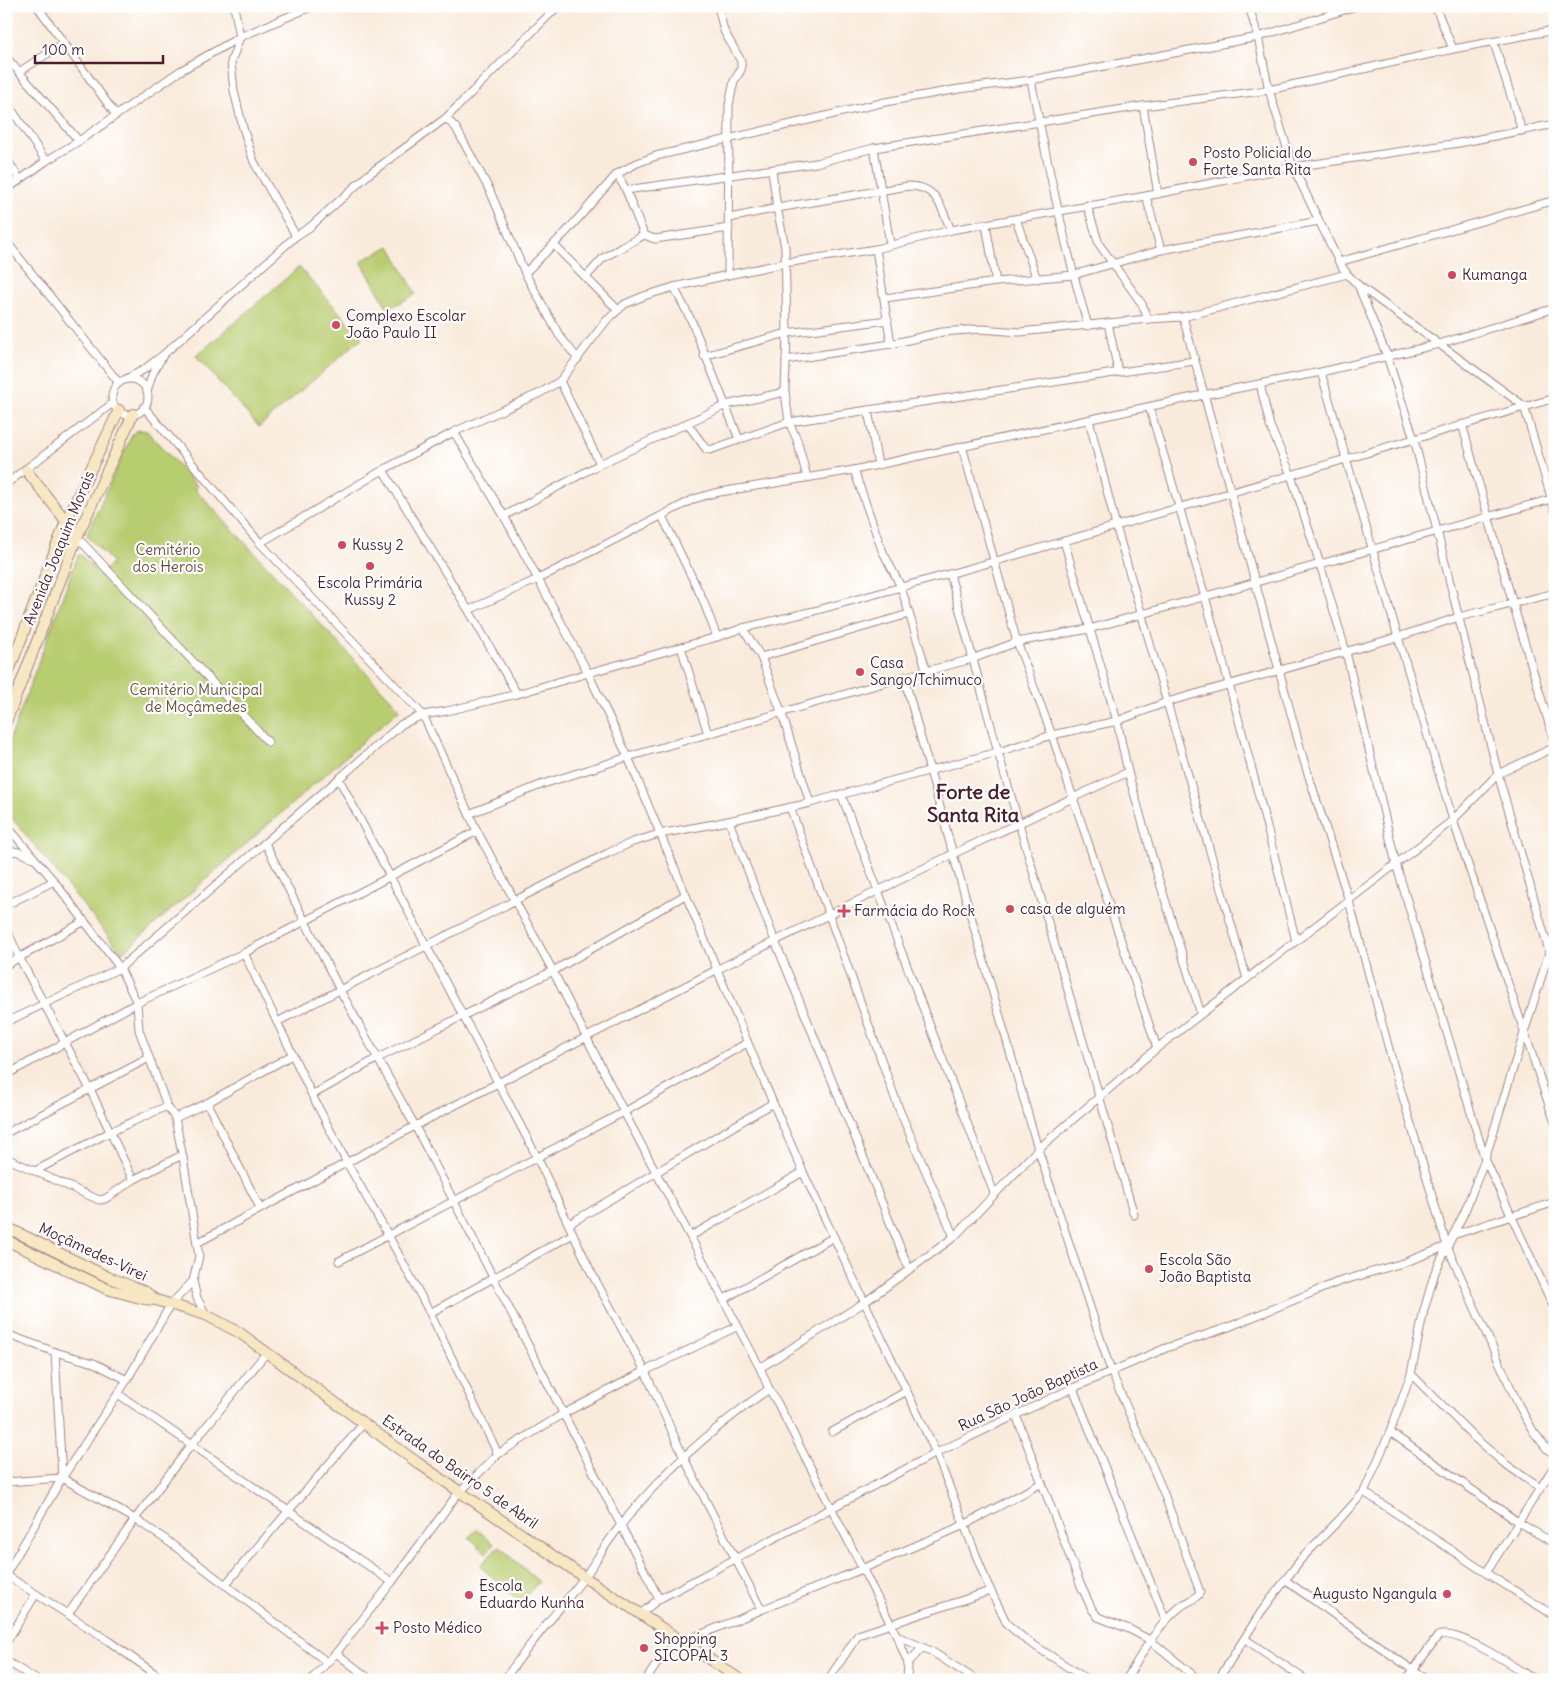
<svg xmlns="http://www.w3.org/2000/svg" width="1561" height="1686" font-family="Delius,sans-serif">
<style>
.green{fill:#b8cc6f;stroke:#81764d}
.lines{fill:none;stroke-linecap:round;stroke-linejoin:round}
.street-casing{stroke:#a28584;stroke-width:9}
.secondary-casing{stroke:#a28584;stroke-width:12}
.street{stroke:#fff;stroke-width:7}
.secondary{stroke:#f7e8c3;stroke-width:10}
.poi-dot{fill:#d1495b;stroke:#fff;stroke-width:2}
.labels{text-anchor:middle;stroke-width:4.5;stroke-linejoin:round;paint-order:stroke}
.poi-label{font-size:15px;fill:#4a1f2b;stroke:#fff;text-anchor:start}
.street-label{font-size:15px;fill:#4a1f2b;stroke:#fff}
.park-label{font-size:15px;fill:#6b533f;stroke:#fff}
.district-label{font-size:20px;font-weight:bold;fill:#4a1f2b;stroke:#fff}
</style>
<rect width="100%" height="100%" fill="#fff"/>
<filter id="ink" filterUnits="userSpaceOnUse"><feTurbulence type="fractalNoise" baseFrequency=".02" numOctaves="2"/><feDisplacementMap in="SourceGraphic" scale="10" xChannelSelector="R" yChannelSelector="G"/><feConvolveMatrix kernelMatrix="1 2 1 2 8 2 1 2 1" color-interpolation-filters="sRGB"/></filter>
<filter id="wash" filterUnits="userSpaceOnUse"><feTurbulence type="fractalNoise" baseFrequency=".0096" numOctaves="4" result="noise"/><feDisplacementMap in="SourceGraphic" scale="20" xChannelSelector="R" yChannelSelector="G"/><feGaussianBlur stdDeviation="1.12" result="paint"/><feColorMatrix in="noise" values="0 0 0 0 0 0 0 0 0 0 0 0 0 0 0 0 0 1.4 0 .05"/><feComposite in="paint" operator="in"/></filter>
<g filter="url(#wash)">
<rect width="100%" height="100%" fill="#f9ebdc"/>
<g class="green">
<polygon points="390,246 416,294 388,309 361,261"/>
<polygon points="299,267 362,338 259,427 196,356"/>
<polygon points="141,430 147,431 197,486 195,489 400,709 122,953 6,811 6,750 78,555 81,555 99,575 113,563 89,538 87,533 132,435 135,431"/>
<polygon points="477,1529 494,1544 486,1553 469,1537"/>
<polygon points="499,1546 539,1582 520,1602 480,1566"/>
</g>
</g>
<g filter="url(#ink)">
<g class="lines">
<defs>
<g id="street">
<polyline points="37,6 116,115"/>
<polyline points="234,6 240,37 231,62 234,91 243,128 254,162 296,236"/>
<polyline points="718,6 724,31 741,61 741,70 734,81 729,105 728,275"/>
<polyline points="1249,6 1258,37 1269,90 1293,167 1339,262 1347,274 1358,285 1524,406 1555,511"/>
<polyline points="1435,6 1453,49"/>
<polyline points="1494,43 1522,131"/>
<polyline points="6,57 79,141"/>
<polyline points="19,72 64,43"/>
<path d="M1031 80C1047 163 1064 245 1088 326"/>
<polyline points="6,101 46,161"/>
<polyline points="1143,106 1158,194"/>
<polyline points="446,118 456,128 490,191 525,273 559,335 578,359"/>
<polyline points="874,148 890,244"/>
<polyline points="6,158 20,180"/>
<polyline points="772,170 777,208 785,247 787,333 785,392 789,422 797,440 807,477"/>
<polyline points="617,174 626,190 816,163 874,148 1143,106 1269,90 1453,49 1555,30"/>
<polyline points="6,190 46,161 79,141 180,71 240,37 313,6"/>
<polyline points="626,190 644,235 655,239 729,228"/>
<polyline points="1146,196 1161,250"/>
<polyline points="1087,205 1099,244 1142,304 1148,319 1183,317 1347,274"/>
<path d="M730 218 777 208 908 186C938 186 940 206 951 230"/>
<polyline points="1016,219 1037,279"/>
<polyline points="986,225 996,282"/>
<polyline points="6,241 119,383"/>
<polyline points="554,245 618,310"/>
<polyline points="876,249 891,344"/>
<polyline points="1339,262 1555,200"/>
<polyline points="525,273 567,231 617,174 637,163 656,156 885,102 959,89 1031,80 1258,37 1357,6"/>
<polyline points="586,277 603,258 644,235"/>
<polyline points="1358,285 1387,356 1414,439 1498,774 1549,951"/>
<polyline points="674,287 692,322 739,439"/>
<polyline points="885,298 996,282 1073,275 1161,250 1319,221"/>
<polyline points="1183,317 1303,758 1349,901 1393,1064 1447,1246 1518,1404 1533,1431 1547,1449 1555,1455"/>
<polyline points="1108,323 1118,371"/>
<polyline points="163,355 296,236 310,227 369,174 446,118 558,6"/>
<polyline points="704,356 787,333 888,320"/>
<polyline points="786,360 891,344 942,332 981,329 1020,332 1148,319"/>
<polyline points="1321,372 1398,637 1453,820 1555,1123"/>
<polyline points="126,379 143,370 163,355 152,375 147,392"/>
<circle cx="130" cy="397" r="18"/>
<polyline points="560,381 600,464"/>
<polyline points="1260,384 1270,426 1291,475 1320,564 1346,652 1396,864 1485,1159 1555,1310"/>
<polyline points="144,407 260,543 423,715 477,831 553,971 624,1112 760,1368 769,1389 778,1404 897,1636 908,1663 907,1680"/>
<path d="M1149 407C1204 583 1251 762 1296 941"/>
<polyline points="868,410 878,465"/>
<polyline points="1089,420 1116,526 1247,979"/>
<polyline points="687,423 706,449 710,450 789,422 1194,361"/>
<polyline points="1462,424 1513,604 1555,744"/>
<polyline points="454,432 504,516 538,579 588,673 628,757 773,1103 803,1172 936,1453 987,1583 1007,1624 1026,1640 1088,1680"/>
<polyline points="962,446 1017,642 1052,735 1157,1048"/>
<polyline points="383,470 475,621 517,694"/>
<polyline points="854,470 882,550 901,587 927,672"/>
<polyline points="6,484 113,403"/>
<polyline points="504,516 600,464 726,405 785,392"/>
<polyline points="662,516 703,600 717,637"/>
<polyline points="77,537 268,742"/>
<polyline points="1064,541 1117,721 1128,772 1158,877 1201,1014"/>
<polyline points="260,543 383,470 454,432 540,393 560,381 606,321 625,304 644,296 674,287 728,275 785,263 876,249 951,230 1146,196 1293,167 1459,143 1555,124"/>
<polyline points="950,574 998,752 1134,1215"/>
<polyline points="469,610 538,579 694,499 714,493 854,470 1203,395 1321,372 1439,344 1555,308"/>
<polyline points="743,628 761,657 782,714 810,803"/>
<polyline points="681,647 708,734"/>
<polyline points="761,657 909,614"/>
<path d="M904 677 953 854 1038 1149 1111 1371 1163 1491 1200 1592C1197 1600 1185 1602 1179 1608 1156 1627 1141 1655 1126 1680"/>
<polyline points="339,779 537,1157 591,1272 645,1371 683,1456 761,1609"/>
<polyline points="841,794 994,1193"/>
<polyline points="790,807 899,1109 954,1237"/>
<polyline points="469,814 543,784 628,757 904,677 972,659 1017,642 1089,629 1555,498"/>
<polyline points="729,821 775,941 909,1269"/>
<polyline points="6,825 54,881 120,968 394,731 402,724 423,715 447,711 517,694 588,673 717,637 743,628 814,611 996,561 1555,398"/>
<polyline points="265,843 340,990 415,1126 659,1599"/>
<polyline points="6,850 19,852 31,857"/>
<polyline points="6,905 54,881"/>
<polyline points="6,928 20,959 90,1089 133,1180"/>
<polyline points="244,953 312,1095 347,1163 388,1235 430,1313 498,1454 456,1496 392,1582 336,1653 311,1680"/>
<polyline points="6,965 83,922"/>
<polyline points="6,1022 120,968 137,1003 139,1030 167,1106 175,1118 183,1158 199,1256 193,1281"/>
<polyline points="277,1022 608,853 633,842 659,834 714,824 810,803 998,752 1052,735 1117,721 1167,702 1398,637 1459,617 1555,593"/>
<polyline points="6,1075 137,1003 244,953 477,831"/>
<polyline points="312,1095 378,1058 553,971 685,895"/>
<polyline points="207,1103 260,1208"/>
<polyline points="175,1118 207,1103 292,1055"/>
<polyline points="6,1133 149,1058"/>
<polyline points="6,1158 99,1200 105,1199 133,1180 182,1155"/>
<polyline points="35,1171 110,1132 167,1106"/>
<polyline points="569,1224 773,1103"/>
<polyline points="1453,1235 1555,1202"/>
<polyline points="691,1236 803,1172"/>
<polyline points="197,1243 415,1126 718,969 953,854 1128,772"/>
<polyline points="339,1261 624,1112 747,1043"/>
<polyline points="724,1299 834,1237"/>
<polyline points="430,1313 573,1234"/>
<polyline points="6,1334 55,1352 94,1363 127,1380"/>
<polyline points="55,1352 62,1478"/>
<polyline points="760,1368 865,1302 954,1237 1038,1149 1157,1048 1453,820 1498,774 1555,747"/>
<polyline points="1411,1374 1477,1440 1504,1463 1540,1488"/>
<polyline points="1073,1388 1166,1621"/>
<polyline points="118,1394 392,1582"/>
<polyline points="1016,1415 1081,1586 1092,1609 1098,1617 1129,1629 1150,1640 1199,1680"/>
<polyline points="832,1432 907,1391"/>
<polyline points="1390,1432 1518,1522 1555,1544"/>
<polyline points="498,1454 563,1414 645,1371 738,1326"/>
<polyline points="6,1482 62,1478 135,1519 165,1539 327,1662"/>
<polyline points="1364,1492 1486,1573 1555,1616"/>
<polyline points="1486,1573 1555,1465"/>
<polyline points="6,1574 62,1478 127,1380 171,1304 193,1281 197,1298 206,1315"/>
<polyline points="6,1575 97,1633 164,1680"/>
<polyline points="1285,1580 1427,1680"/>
<polyline points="225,1585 364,1423"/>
<polyline points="68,1614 135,1519 192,1444 267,1352"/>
<polyline points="640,1614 659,1599 936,1453 1073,1388 1166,1348 1226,1328 1338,1282 1406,1262 1447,1246"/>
<polyline points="897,1636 931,1651 976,1680"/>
<polyline points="1245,1639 1306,1680"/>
<polyline points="6,1643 36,1594"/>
<polyline points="336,1653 371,1680"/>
<polyline points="6,1661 37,1680"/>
<polyline points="908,1663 923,1647"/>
<path d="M504 1680C529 1644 557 1612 584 1578 597 1560 607 1541 621 1525 663 1472 714 1427 769 1389"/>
<polyline points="646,1680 664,1653 682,1642 862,1569 964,1525 1042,1483"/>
<polyline points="828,1680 858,1635 990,1591"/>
<polyline points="1218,1680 1261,1612 1302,1558 1339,1520 1364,1492 1390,1432 1411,1374 1424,1310 1435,1272 1465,1211 1485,1159 1555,933"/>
<path d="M1406 1680 1438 1636C1456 1627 1518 1669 1535 1680"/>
</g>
<g id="secondary">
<polyline points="26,470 66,521"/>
<polyline points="6,679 66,521 119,410"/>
<polyline points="6,722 77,537 133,414"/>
<polyline points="6,1227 108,1277 146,1292 153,1298"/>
<polyline points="6,1240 107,1289 144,1299 156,1300 206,1315 240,1333 418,1463 584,1577 741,1680"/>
</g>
</defs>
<use href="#street" class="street-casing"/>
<use href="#secondary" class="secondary-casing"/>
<use href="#street" class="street"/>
<use href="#secondary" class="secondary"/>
</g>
</g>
<g class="poi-dot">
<circle cx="1193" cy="162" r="5"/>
<circle cx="1452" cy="275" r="5"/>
<circle cx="336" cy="325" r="5"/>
<circle cx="342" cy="545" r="5"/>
<circle cx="370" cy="566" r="5"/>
<circle cx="860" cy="672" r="5"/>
<circle cx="1010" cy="909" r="5"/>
<path d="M841.5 903.5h5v5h5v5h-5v5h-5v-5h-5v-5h5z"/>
<circle cx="1149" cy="1269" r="5"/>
<circle cx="1447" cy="1594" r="5"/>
<circle cx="469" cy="1595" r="5"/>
<path d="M379.5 1620.5h5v5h5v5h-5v5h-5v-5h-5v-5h5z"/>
<circle cx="644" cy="1648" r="5"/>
</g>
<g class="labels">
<g class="poi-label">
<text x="1203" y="158">Posto Policial do<tspan x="1203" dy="17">Forte Santa Rita</tspan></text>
<text x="1462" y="280">Kumanga</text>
<text x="346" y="321">Complexo Escolar<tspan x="346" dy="17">João Paulo II</tspan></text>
<text x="352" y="550">Kussy 2</text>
<text x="370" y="588" text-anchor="middle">Escola Primária<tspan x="370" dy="17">Kussy 2</tspan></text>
<text x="870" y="668">Casa<tspan x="870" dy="17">Sango/Tchimuco</tspan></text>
<text x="1020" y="914">casa de alguém</text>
<text x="854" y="916">Farmácia do Rock</text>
<text x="1159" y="1265">Escola São<tspan x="1159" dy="17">João Baptista</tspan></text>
<text x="479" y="1591">Escola<tspan x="479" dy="17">Eduardo Kunha</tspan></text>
<text x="1437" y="1599" text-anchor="end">Augusto Ngangula</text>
<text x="393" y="1633">Posto Médico</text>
<text x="654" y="1644">Shopping<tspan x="654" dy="17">SICOPAL 3</tspan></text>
</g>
<g class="street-label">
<text transform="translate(59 548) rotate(-68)" y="5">Avenida Joaquim Morais</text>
<text transform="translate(93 1252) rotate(25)" y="5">Moçâmedes-Virei</text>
<text transform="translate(1028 1395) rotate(-25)" y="5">Rua São João Baptista</text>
<text transform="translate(460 1472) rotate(35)" y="5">Estrada do Bairro 5 de Abril</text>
</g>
<g class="park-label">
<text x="168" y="555">Cemitério<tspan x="168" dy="17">dos Herois</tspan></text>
<text x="196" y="695">Cemitério Municipal<tspan x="196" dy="17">de Moçâmedes</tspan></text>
</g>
<g class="district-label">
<text x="973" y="799">Forte de<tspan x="973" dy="23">Santa Rita</tspan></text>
</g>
</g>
<rect width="1561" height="1686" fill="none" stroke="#fff" stroke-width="25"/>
<path d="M35 55v8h128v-8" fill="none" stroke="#4a1f2b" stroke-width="2.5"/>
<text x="42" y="55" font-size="15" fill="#4a1f2b" stroke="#ffffff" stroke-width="4" paint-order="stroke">100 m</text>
</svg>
